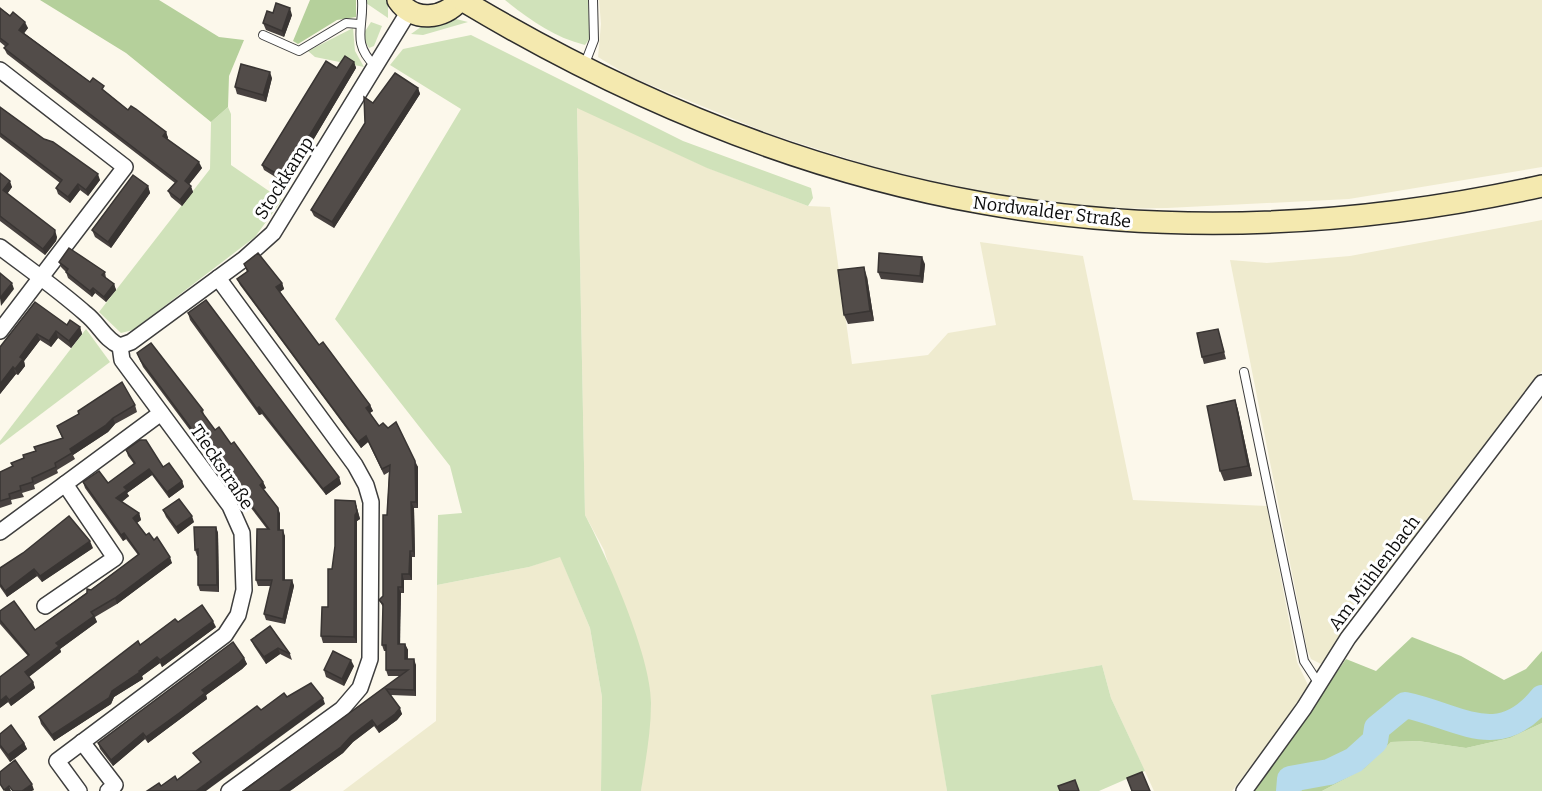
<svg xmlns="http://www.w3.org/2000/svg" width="1542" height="791" font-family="Bitter,serif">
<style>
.farmland{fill:#efebcf}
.green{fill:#d0e2ba}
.forest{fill:#b5d09b}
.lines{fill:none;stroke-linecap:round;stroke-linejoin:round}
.river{stroke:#b7dbed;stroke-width:26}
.lane-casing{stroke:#3e3e3e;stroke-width:10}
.street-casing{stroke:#3e3e3e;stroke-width:18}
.secondary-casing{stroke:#2d2d2d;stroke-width:24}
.lane{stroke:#fff;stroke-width:8}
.street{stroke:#fff;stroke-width:15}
.secondary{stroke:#f4e9af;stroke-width:21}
.wall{fill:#47413f}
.shaded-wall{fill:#393533}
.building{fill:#524c49;stroke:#393533;stroke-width:1.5}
.labels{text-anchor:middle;stroke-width:6;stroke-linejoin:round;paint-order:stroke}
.street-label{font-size:18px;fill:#0b0b0b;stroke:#fff}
</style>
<rect width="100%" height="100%" fill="#fcf8eb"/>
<g class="farmland">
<polygon points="599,0 1542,0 1542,167 1349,199 1167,208 1097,209 987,194 877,168 770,134 631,77 598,57 601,24"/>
<polygon points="577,107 708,168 808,206 830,207 852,364 928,355 948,333 996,325 980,242 1083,256 1133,500 1267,506 1297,662 1308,685 1283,724 1232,791 1154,791 1111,698 1102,665 932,695 947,791 641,791 651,703 604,550 585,515"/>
<polygon points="1542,220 1542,371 1321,664 1311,659 1307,649 1230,260 1267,263 1350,256"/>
<polygon points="560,556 590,628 602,697 601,791 343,791 436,721 437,585 529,567"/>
</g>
<g class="green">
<polygon points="388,0 388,18 363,1 363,0"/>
<path d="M505 0H588L590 38 585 45C554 37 530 20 505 0Z"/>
<polygon points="456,19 468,22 423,35 411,34 425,24"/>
<polygon points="371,22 382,26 374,46 369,48 362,36"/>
<polygon points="353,28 355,51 364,67 315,57 308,51"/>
<path d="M471 35 683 141 811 188 813 198 808 206 707 168 577 108 585 515C607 557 652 658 651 704 651 733 645 763 641 791H601L602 697 590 628 560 557 529 567 437 585 438 515 462 513 450 466 335 319 461 109 390 65 403 49Z"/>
<polygon points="228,107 231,114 231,165 282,200 255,237 133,330 121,333 99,312 210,169 211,122"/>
<polygon points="86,329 110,362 0,445 0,441"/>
<polygon points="1102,665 1111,698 1145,771 1099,791 1080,791 1077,786 1064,791 947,791 931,695"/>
<polygon points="1542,723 1542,791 1322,791 1364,769 1391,742 1418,741 1466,748 1510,738"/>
</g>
<g class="forest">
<polygon points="40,0 159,0 219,37 244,40 229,76 228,107 211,122 126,53"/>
<polygon points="310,0 356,0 356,17 337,20 298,44 293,41"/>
<polygon points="1412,637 1461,656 1504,680 1526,669 1542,651 1542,723 1510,738 1466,748 1418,741 1391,742 1364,769 1322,791 1254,791 1346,659 1376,671"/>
</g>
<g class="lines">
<path class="river" d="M1289 791 1290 779 1329 772 1354 760 1375 741 1377 728 1405 705C1459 716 1498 752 1542 698"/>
<defs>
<g id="lane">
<path d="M362 0C364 28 351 42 375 66"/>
<polyline points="263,35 299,51 346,23 359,24"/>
<polyline points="584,66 594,40 593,0"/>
<polyline points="1244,372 1304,661 1319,684"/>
</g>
<g id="street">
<polyline points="0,70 125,167 0,331"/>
<path d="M0 247C29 269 59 290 86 314 99 324 105 340 120 346"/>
<polyline points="218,278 355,465 366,485 371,502 370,659 360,688 342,709 229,791"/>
<polyline points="120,346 131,342 244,259 273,233 409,11"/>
<polyline points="0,532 161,413"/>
<polyline points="45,606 115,558 65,484"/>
<polyline points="82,742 115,785 108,791"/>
<polyline points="79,791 57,761 225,635 238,615 244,590 242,533 230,506 122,360 120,346"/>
<polyline points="1244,791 1304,708 1348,638 1542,383"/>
</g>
<g id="secondary">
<path d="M398 0C414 23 443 19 460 0"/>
<path d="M462 0C807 207 1147 273 1542 186"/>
</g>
</defs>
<use href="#lane" class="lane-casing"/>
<use href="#street" class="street-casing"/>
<use href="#secondary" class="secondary-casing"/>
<use href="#lane" class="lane"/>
<use href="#street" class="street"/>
<use href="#secondary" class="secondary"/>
</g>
<g class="wall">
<polygon points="0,8 28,28 24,33 90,82 106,92 128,110 166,132 168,138 167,139 202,168 189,184 193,192 182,206 171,197 168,191 175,183 7,54 4,48 6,47 0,42"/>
<polygon points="273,13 292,15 284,37 266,30 263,23"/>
<polygon points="354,62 356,68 312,142 313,146 303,161 301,160 285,183 264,170 262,165 337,68"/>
<polygon points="272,78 266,102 237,94 235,87"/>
<polygon points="418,88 420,94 334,228 314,216 311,210 365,123 373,103"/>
<polygon points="0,107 100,180 88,196 80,190 70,203 58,194 56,188 60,183 0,137"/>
<polygon points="0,173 12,187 7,194 57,237 56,241 45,255 0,221"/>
<polygon points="148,186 150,193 111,248 95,237 92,230"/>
<polygon points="59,262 105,272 106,278 114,284 116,290 106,302 95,293 92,297 68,278 66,272 61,267"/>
<polygon points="244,264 282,283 284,289 280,292 319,345 370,405 373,411 370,413 379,426 418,467 418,508 414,508 415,557 412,557 412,580 404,580 404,593 401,593 400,622 400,644 405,644 408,650 408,659 416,665 416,696 391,695 402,714 397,720 379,733 374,726 353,742 343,753 290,791 400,676 388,676 386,670 386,651 384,651 382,645 383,607 379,600 383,596 389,472 384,475 368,442 361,448 240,285 237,279 247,272"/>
<polygon points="925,264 923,283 881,279 878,272"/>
<polygon points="867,277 874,321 848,324 844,315"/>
<polygon points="188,313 339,477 341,484 326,495 262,414 259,415 190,320"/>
<polygon points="67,325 80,327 82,334 71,348 58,338 51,347 40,340 24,361 25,366 18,375 16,374 0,394 0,347"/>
<polygon points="1220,336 1226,359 1204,364 1202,357"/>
<polygon points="137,353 203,410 204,416 215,430 231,444 263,482 266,488 263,489 278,508 280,514 280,530 285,536 285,580 292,580 294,586 285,624 266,620 264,614 271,586 258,586 256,580 267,529 238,491 236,492 143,367"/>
<polygon points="1235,400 1238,410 1252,476 1224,481 1220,471"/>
<polygon points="135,405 137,412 115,424 108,432 73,455 75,459 57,470 58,473 34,485 35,489 22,493 24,497 11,500 12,504 0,508 0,472 13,466 36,451 62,438 57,426"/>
<polygon points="126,450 163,467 182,481 184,487 169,498 152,475 127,493 129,496 122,502 139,513 141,520 137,523 146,535 172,563 117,604 95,617 97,622 60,649 61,652 29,677 33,682 35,688 11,706 8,702 0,708 28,656 0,624 0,611 35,630 138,555 126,539 123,541 85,488 83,482 108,483 134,464 128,456"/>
<polygon points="355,501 360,519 357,521 357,643 323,643 321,636 328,607 332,569"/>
<polygon points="163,510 194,522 178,534 166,517"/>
<polygon points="216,527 218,533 219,592 200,591 198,585 198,556 197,556 195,550"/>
<polygon points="93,548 42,582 37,576 7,597 0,587 0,568"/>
<polygon points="178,622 216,627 162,667 160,663 142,676 143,679 114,697 111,704 54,741 41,724 39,717 140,645"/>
<polygon points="270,626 290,654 292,660 280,654 266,664 254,646 251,640"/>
<polygon points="244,658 247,664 242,669 206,695 207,699 148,743 145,739 113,766 100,749 98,743"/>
<polygon points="354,666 344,686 326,677 324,670"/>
<polygon points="0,734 24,743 27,749 10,762 0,748"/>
</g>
<g class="shaded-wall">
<polygon points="290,8 292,15 284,37 282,31"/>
<polygon points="25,22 28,28 22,36 19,30"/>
<polygon points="354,62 356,68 312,142 313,146 303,161 301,155 308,138"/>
<polygon points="270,72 272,78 266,102 263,95"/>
<polygon points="418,88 420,94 334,228 332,222"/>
<polygon points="166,132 168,138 165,142 163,136"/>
<polygon points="299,154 301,160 285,183 282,177"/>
<polygon points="199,162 202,168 187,187 185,181"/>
<polygon points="98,174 100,180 88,196 86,190"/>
<polygon points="10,181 12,187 5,197 3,190"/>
<polygon points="78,184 80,190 70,203 68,197"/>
<polygon points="148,186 150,193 111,248 108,242"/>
<polygon points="191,186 193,192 182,206 180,200"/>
<polygon points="55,230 57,237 56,241 45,255 43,249"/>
<polygon points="922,257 925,264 923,283 920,276"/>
<polygon points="864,267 867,277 874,321 870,311"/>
<polygon points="12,283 14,289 1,306 0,298"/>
<polygon points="282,283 284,289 278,293 276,287"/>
<polygon points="114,284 116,290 106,302 104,297"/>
<polygon points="93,288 95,293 92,297 90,291"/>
<polygon points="80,327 82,334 71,348 69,341"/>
<polygon points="56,331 58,338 51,347 49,341"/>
<polygon points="37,334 40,340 24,361 25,366 18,375 15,369 20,357"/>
<polygon points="13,367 16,374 0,394 0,384"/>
<polygon points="1235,400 1238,410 1252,476 1248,466"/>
<polygon points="370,405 373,411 368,414 366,408"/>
<polygon points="259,407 262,414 259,415 257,409"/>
<polygon points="113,418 115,424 108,432 73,455 70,449"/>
<polygon points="366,436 368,442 361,448 358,442"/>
<polygon points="415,461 418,467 418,508 416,502"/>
<polygon points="149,469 152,475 127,493 129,496 118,504 116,498 124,487"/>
<polygon points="339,477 341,484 326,495 323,489"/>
<polygon points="182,481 184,487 169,498 167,492"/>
<polygon points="263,482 266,488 262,490 260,485"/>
<polygon points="236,485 238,491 236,492 234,486"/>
<polygon points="355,501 360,519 357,521 357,643 354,637"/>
<polygon points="411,502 414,508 415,557 413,551"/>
<polygon points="278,508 280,514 280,536 278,530"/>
<polygon points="139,513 141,520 135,524 133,518"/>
<polygon points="192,516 194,522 178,534 176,527"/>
<polygon points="216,527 218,533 219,592 217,585"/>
<polygon points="283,530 285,536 285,586 283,580"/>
<polygon points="124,533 126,539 123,541 121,535"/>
<polygon points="90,541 93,548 42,582 40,576"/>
<polygon points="410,551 412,557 412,580 409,574"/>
<polygon points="170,557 172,563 117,604 115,598"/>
<polygon points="34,569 37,576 7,597 5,591"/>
<polygon points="402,574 404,580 404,593 402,587"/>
<polygon points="292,580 294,586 285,624 283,619"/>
<polygon points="398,587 401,593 400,650 398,644"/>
<polygon points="94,616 97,622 60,649 61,652 27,678 25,672 56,643"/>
<polygon points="213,621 216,627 162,667 160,660"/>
<polygon points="405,644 408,650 407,665 405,659"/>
<polygon points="278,648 280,654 266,664 264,657"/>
<polygon points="157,657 160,663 142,676 143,679 114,697 111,704 54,741 52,735"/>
<polygon points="244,658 247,664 242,669 206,695 207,699 148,743 146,737 202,690"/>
<polygon points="414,659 416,665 416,696 414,690"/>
<polygon points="351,660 354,666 344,686 342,679"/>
<polygon points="33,682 35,688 11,706 9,700"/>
<polygon points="6,696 8,702 0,708 0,701"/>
<polygon points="323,698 325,704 206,791 196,791"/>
<polygon points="400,708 402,714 397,720 379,733 377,727"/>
<polygon points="372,720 374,726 353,742 343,753 290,791 279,791"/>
<polygon points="143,733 145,739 113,766 111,760"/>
<polygon points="24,743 27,749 10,762 8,755"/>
<polygon points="32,784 34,790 32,791 22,791"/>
<polygon points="9,786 11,791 5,791 4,790"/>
</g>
<g class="building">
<polygon points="276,3 290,8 282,31 263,23 267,11 273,13"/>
<polygon points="0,8 10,16 13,12 25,22 19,30 90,82 93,78 104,86 102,89 128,110 131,106 136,109 166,132 163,136 199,162 185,181 191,186 180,200 168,191 177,181 4,48 8,44 0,38"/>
<polygon points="345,56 354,62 308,138 311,140 301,155 299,154 282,177 262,165 326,61 337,68"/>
<polygon points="241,64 270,72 263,95 235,87"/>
<polygon points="395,73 418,88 332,222 311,210 365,123 364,97 373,103"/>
<polygon points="0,107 44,139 53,142 98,174 86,190 78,184 68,197 56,188 62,180 0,133"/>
<polygon points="0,173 10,181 3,190 55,230 54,235 43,249 0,216"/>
<polygon points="133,175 148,186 108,242 92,230"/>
<polygon points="69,248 105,272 102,275 114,284 104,297 93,288 90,291 66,272 68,269 59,262"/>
<polygon points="258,253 282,283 276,287 319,345 323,342 370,405 366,408 379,426 383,423 388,428 396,422 415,461 416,502 411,502 413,551 410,551 409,574 402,574 402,587 398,587 398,644 405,644 405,659 414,659 414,690 386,689 400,708 395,714 377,727 372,720 351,736 341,747 279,791 243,791 408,670 386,670 386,645 382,645 383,604 379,600 383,596 383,515 387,515 390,465 382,469 366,436 358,442 237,279 248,271 244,264"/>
<polygon points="879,253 922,257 920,276 878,272"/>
<polygon points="864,267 870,311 844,315 838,270"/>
<polygon points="0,273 12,283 0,298"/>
<polygon points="206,300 339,477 323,489 259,407 257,409 188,313"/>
<polygon points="35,302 67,325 70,320 80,327 69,341 56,331 49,341 37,334 20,357 23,359 15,369 13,367 0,384 0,347"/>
<polygon points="1218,329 1224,352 1202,357 1197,333"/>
<polygon points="151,343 203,410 201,411 215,430 219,427 231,444 234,442 263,482 260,485 278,508 278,530 283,530 283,580 292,580 283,619 264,614 272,580 256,580 257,529 269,529 236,485 234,486 141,361 137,353"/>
<polygon points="122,382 135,405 113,418 106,425 70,449 72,453 55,463 56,467 32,478 33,482 20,486 21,490 9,494 10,498 0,501 0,472 13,466 11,463 24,458 23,455 36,451 34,447 63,438 57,426 79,414 78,411"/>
<polygon points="1235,400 1248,466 1220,471 1207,406"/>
<polygon points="140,440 146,440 163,467 169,463 182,481 167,492 149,469 124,487 127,490 116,498 139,513 133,518 146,535 149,533 154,540 157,537 170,557 115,598 91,612 94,616 56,643 59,646 25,672 33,682 9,700 6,696 0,701 0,677 29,655 0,620 0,611 14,601 35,630 87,593 87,589 91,590 139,554 124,533 121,535 83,482 99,471 108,483 135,463 126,450"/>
<polygon points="179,499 192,516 176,527 163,510"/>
<polygon points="335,500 355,501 357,512 355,515 354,637 321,636 322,607 328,607 328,569 332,569 335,546"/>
<polygon points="69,516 90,541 40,576 34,569 5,591 0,584 0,568 23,553"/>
<polygon points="194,527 216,527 217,585 198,585 198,549 195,550"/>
<polygon points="202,605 213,621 160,660 157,657 139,671 140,672 112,691 109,698 52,735 39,717 138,641 140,645 175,619 178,622"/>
<polygon points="270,626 290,654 278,648 264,657 251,640"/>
<polygon points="233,642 244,658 239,663 202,690 205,693 182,711 146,737 143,733 111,760 98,743"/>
<polygon points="333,651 351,660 342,679 324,670"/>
<polygon points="311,683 323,698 196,791 147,791 159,783 161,786 175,776 177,780 201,762 193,753 257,706 261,710 284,693 287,697"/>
<polygon points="11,725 24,743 8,755 0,745 0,734"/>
<polygon points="15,760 32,784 22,791 13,791 9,786 4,790 0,784 0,772"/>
<polygon points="1142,772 1150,791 1132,791 1127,778"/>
<polygon points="1075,780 1079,791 1060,791 1058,786"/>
</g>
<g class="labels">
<g class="street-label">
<text transform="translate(284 178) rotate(-58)" y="6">Stockkamp</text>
<text transform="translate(1052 212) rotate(7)" y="6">Nordwalder Straße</text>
<text transform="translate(222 467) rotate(56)" y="6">Tieckstraße</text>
<text transform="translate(1374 573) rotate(-53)" y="6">Am Mühlenbach</text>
</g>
</g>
</svg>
